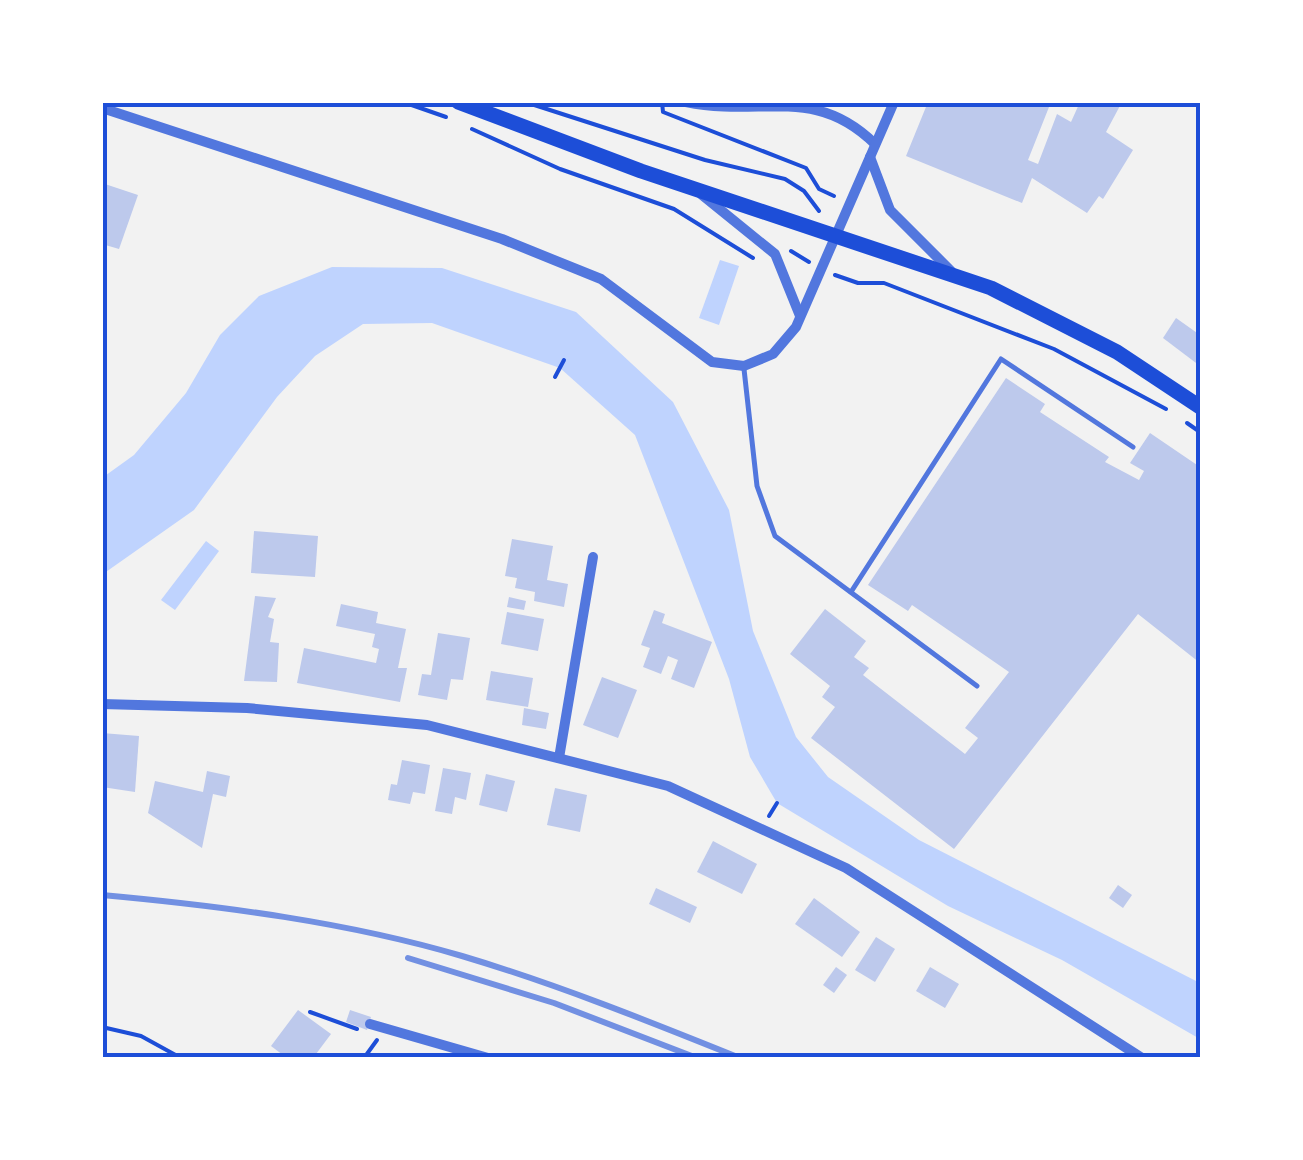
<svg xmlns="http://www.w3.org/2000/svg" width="1303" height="1160" font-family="'Varela Round',sans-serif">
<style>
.water{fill:#bfd3fe}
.building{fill:#bdc9ec}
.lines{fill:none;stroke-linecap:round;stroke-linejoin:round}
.path{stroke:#1d4ed8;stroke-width:4}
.service{stroke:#5277de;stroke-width:5}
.minor{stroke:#5277de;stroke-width:10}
.primary{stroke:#1d4ed8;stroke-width:15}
.rail{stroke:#7290e2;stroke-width:6}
.neatline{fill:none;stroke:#1d4ed8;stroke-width:4}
</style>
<rect width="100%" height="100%" fill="#f2f2f2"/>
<g class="water">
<polygon points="720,260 739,266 719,325 699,318"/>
<polygon points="332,267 442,268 576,312 673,402 729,510 753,631 796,737 828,777 919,840 1200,983 1200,1039 1062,960 948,906 777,803 750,757 729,679 635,435 560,368 432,323 363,324 315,356 277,397 194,510 103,574 102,478 134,455 186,393 220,335 259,296"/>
<polygon points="206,541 219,551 175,610 161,600"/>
</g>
<g class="building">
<polygon points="928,102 1051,102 1028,160 1038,164 1057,114 1071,122 1080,102 1122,102 1106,132 1133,150 1103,199 1099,196 1087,213 1032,178 1022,203 906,156"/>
<polygon points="102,183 138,195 119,249 102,244"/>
<polygon points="1176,318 1200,335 1200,366 1163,338"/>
<polygon points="1006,378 1045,404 1040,412 1109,457 1105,462 1139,480 1144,471 1130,463 1150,433 1200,467 1200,663 1138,614 954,849 811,738 835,707 822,697 830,686 790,654 825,609 866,641 854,657 869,668 863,675 965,754 978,738 965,728 1009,672 912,605 908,611 868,585"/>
<polygon points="254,531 318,536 315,577 251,573"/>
<polygon points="512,539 553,546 547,580 568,584 564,607 534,601 535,592 515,588 517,578 505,576"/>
<polygon points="255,596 276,598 268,617 274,619 270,642 279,643 277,682 244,681"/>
<polygon points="509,597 526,601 524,610 507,607"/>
<polygon points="341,604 378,612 376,623 406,629 398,668 407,668 400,702 297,683 304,648 376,663 379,649 372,647 375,634 336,626"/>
<polygon points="654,610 665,614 662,623 712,642 694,688 671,679 678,660 668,656 661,674 643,667 650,648 641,645"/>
<polygon points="507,612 544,619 538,651 501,644"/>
<polygon points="438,633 470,638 463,680 451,679 447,700 418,695 422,674 431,675"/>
<polygon points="491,671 533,678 528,707 486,700"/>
<polygon points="602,677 637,690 618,738 583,725"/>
<polygon points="524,708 549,713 546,729 522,725"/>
<polygon points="102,733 139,736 135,792 102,787"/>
<polygon points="402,760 430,765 425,794 413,792 410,804 388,800 391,784 397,785"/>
<polygon points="443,768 471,773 466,800 455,797 452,814 435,811"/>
<polygon points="207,771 230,776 226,797 213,794 202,848 148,813 155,781 203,792"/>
<polygon points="486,774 515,781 507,812 479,805"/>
<polygon points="555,788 587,795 580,832 547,825"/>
<polygon points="713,841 757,864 742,894 697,872"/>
<polygon points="1118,885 1132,895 1123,908 1109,898"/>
<polygon points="656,888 697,907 690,923 649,904"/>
<polygon points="814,898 860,932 842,957 795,924"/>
<polygon points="876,937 895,949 875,982 855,970"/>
<polygon points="836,967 847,975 834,993 823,985"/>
<polygon points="930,967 959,984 945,1008 916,991"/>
<polygon points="298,1010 331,1034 313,1058 287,1058 271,1046"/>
<polygon points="350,1010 371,1017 367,1030 346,1022"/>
</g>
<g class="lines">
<g class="path">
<polyline points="403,102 446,117"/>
<polyline points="525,102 705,160 785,179 804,191 819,211"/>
<polyline points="662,102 663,112 806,168 819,189 834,196"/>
<polyline points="472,129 560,169 674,209 753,258"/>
<polyline points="791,251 809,262"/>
<polyline points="835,275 858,283 884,283 1054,349 1166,409"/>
<polyline points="555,377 564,360"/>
<polyline points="1187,423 1200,432"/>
<polyline points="769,816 777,803"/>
<polyline points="310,1012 357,1029"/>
<polyline points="102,1027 141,1036 181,1058"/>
<polyline points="364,1058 377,1040"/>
</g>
<g class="service">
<polyline points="744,369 757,486 775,536 977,686"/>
<polyline points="851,592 1001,359 1133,447"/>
</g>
<g class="minor">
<path d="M686 102C762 118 814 84 875 144"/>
<polyline points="102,108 502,239 601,279 712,362 744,366 773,354 796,327 894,102"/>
<polyline points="870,157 890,210 951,271"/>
<polyline points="701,194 775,254 800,316"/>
<polyline points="102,704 247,708 427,725 668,786 846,868 1142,1058"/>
<polyline points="559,758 593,557"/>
<polyline points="370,1024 488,1058"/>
</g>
<polyline class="primary" points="458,102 641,171 991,288 1117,352 1200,407"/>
<g class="rail">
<path d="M102 895C222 906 347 922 462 956 556 984 648 1021 740 1058"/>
<polyline points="408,958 554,1003 697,1058"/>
</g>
</g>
<rect width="1303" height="1160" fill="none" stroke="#ffffff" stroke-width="210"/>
<rect x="105" y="105" width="1093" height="950" class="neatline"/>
</svg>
